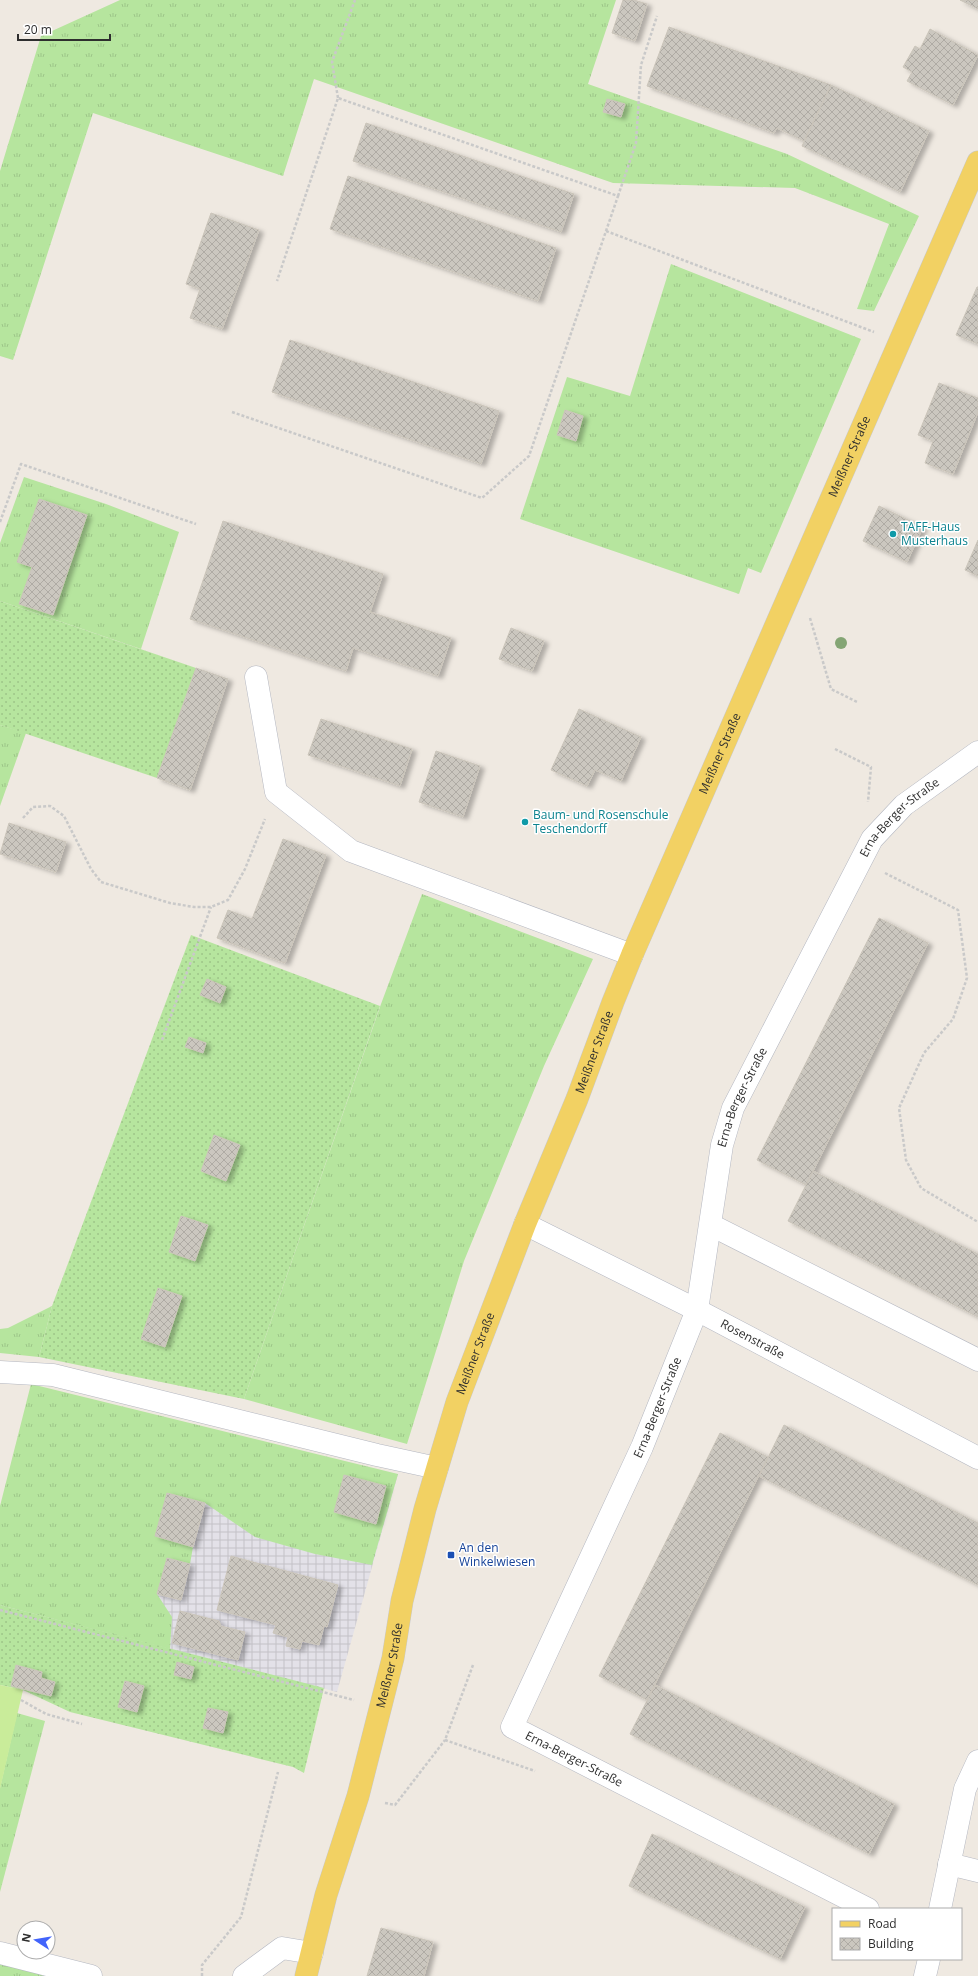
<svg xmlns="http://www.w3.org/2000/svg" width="978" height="1976" font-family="'Open Sans',sans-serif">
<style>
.industrial{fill:url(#industrial-grid)}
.grass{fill:url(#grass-tufts)}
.garden{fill:url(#garden-dots)}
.pitch{fill:#c9ec9a}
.building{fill:url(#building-cross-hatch);stroke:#cbc5ba;filter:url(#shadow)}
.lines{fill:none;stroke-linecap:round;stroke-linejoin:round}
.minor-casing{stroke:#b4b7c1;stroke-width:23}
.major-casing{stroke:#c9c9c9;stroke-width:23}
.path{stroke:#c9c9c9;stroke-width:2.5;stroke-dasharray:3 2;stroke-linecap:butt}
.minor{stroke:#fff;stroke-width:22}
.major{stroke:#f2d163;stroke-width:22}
.tree{fill:#84a574}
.culture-dot{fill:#0f9aa8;stroke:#fff;stroke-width:1.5}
.transit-dot{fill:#1a4fb4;stroke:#fff;stroke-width:1.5}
.labels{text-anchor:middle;stroke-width:3;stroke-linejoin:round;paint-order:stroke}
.street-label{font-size:12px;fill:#2e2e2e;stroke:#fff}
.culture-label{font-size:12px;fill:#0d838f;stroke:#fff;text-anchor:start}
.transit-label{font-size:12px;fill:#164399;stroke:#fff;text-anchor:start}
</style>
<defs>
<pattern id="industrial-grid" width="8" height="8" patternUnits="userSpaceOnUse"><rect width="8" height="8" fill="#e3e1e8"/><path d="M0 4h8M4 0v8" fill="none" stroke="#c3c1c7"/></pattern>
<pattern id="grass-tufts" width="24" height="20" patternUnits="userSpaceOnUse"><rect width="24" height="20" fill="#b6e59e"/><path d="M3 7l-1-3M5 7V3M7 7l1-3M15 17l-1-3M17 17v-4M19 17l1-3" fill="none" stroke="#9dc588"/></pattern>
<pattern id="garden-dots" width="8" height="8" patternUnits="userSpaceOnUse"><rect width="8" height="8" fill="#b6e59e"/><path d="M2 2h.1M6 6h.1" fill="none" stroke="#9dc588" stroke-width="1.8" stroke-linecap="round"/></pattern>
<pattern id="building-cross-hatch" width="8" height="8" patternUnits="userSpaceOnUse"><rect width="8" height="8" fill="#cbc7bf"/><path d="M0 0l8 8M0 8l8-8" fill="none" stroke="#afaba4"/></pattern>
<filter id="shadow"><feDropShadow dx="4.5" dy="2.5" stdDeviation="2" flood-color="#0004"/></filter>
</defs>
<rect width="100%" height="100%" fill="#efe9e1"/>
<polygon class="industrial" points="398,1474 337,1692 0,1605 0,1506"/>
<g class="grass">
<polygon points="120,0 616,0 588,84 787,154 919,216 874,311 857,309 889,224 795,188 613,183 314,79 283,176 93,113 13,360 0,356 0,171 41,36"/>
<polygon points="671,264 861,339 761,573 748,568 739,594 520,519 567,377 630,396"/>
<polygon points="24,477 106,504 179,532 141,649 0,601 0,543"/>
<polygon points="0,725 26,733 0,806"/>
<polygon points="422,894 593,959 544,1066 464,1261 407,1444 244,1399 381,1004"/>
<polygon points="52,1306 39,1357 0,1353 0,1329 8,1328"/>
<polygon points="31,1384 398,1474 372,1565 315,1554 255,1537 205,1503 167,1493 155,1536 193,1547 190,1564 167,1558 157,1594 172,1617 170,1649 0,1605 0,1506"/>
<polygon points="17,1713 45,1721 0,1892 0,1788"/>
<polygon points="0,1964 49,1976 0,1976"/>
</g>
<g class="garden">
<polygon points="0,601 196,668 157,778 0,725"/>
<polygon points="191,935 380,1006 244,1399 39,1357 52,1306"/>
<polygon points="0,1605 324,1688 304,1773 293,1767 70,1712 23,1690 0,1685"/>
</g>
<polygon class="pitch" points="0,1685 23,1690 0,1789"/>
<g class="building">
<polygon points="623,0 634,0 647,4 635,41 612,33"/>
<polygon points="960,0 978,0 978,9"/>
<polygon points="669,27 831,85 804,141 777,128 774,133 647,86"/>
<polygon points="930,29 978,55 953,105 907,81 912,72 903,67 915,46 920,49"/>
<polygon points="831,85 929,131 900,192 802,146"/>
<polygon points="607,99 625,104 621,117 603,112"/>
<polygon points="366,123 574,194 561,232 353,161"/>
<polygon points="348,176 556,248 538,301 330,229"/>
<polygon points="211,213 259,230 222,329 190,318 200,289 186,284"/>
<polygon points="977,287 978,287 978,344 956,335"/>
<polygon points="290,340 499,411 481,464 272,392"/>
<polygon points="939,383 978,398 978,412 953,474 925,463 933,441 918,435"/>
<polygon points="565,410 583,416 576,441 557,435"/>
<polygon points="39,499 87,515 53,615 19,604 32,567 17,562"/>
<polygon points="879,506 923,527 907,562 863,541"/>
<polygon points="223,521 383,574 370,612 451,638 438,676 353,648 346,671 190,619"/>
<polygon points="978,540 978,576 965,570"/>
<polygon points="511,628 544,641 532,671 499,659"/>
<polygon points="196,668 228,679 190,790 157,778"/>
<polygon points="579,709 641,737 621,781 595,770 587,786 551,770"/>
<polygon points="321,719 412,749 400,786 308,755"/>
<polygon points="436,751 480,766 463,817 419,802"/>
<polygon points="9,823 66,842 56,872 0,854"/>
<polygon points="283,839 326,855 285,963 217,938 228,910 252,919"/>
<polygon points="879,918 928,943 806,1185 757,1160"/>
<polygon points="207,979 226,987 220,1003 200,995"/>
<polygon points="189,1037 206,1043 203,1053 185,1047"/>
<polygon points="214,1135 240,1145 226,1181 201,1171"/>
<polygon points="813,1171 978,1254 978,1317 788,1221"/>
<polygon points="181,1216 208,1225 195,1261 169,1252"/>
<polygon points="158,1288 182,1296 165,1347 141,1339"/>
<polygon points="784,1425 978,1523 978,1585 759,1476"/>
<polygon points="720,1433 768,1457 647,1700 599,1676"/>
<polygon points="344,1475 386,1486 376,1524 334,1512"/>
<polygon points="167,1493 205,1503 193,1547 155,1536"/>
<polygon points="231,1556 338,1585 327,1627 324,1626 319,1645 302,1641 300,1649 286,1646 288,1637 273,1633 276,1625 217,1610"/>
<polygon points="167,1558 190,1564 181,1600 157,1594"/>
<polygon points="180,1611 219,1621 221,1626 245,1632 238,1660 172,1643"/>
<polygon points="177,1662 194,1667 191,1679 174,1675"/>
<polygon points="16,1665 42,1672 41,1678 55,1682 51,1696 11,1686"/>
<polygon points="125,1681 144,1686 137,1712 118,1707"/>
<polygon points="655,1685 894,1804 869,1854 630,1734"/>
<polygon points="208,1708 228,1712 223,1733 203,1728"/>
<polygon points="652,1834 805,1907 780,1959 629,1886"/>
<polygon points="381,1928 433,1942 424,1976 367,1976"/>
</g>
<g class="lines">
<defs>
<g id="minor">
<polyline points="256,677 276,792 351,851 632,955"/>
<path id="s1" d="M525 1224 697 1310 978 1458"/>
<polyline points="711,1225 978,1360"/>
<polyline points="0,1372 53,1375 377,1455 437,1468"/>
<polyline points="949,1864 978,1871"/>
<path id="s2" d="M868 1909 512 1727 642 1447 697 1310 722 1145 733 1108 872 839 904 805 978 752"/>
<polyline points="940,1909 965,1789 978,1761"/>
<polyline points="0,1953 91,1976"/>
<polyline points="244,1976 282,1948 312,1953"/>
<polyline points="925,1976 929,1959"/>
</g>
<g id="major">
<path id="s3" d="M306 1976 326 1895 358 1796 393 1658 402 1601 425 1509 457 1402 525 1224 577 1099 613 1002 632 955 978 162"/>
</g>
</defs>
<use href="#minor" class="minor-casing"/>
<use href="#major" class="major-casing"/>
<g class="path">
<polyline points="338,98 332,62 355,0"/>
<polyline points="618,196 636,143 641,65 657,16"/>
<polyline points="606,231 874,332"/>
<polyline points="232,412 482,498 529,456 618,196 338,98 277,281"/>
<polyline points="0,522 21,464 196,524"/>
<polyline points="810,618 831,689 857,702"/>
<polyline points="835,749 871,767 868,802"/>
<polyline points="23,818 33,807 50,806 64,816 91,869 101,882 170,903 194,907 211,907 228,900 245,869 265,819"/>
<polyline points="885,873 958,910 967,978 953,1019 924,1053 899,1108 906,1160 921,1188 978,1222"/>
<polyline points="162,1040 211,907"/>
<polyline points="0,1610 354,1700"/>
<polyline points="473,1665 445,1740 535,1771"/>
<polyline points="21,1700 46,1714 82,1724"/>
<polyline points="385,1803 395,1805 445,1740"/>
<polyline points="202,1976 202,1965 241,1917 278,1772"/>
</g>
<use href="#minor" class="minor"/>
<use href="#major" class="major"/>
</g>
<circle class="tree" cx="841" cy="643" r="6"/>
<g class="culture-dot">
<circle cx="893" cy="534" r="4"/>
<circle cx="525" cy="822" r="4"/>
</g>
<rect class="transit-dot" x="447" y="1551" width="8" height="8" rx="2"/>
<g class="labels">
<g class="street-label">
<text dy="4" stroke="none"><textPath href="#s3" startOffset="1618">Meißner Straße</textPath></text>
<text dy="4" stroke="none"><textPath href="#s3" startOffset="1294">Meißner Straße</textPath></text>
<text dy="4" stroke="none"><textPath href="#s2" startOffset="1399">Erna-Berger-Straße</textPath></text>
<text dy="4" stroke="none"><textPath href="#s3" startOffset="970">Meißner Straße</textPath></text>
<text dy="4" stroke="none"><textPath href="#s2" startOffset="1075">Erna-Berger-Straße</textPath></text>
<text dy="4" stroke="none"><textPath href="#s1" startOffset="255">Rosenstraße</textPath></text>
<text dy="4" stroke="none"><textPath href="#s3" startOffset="646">Meißner Straße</textPath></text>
<text dy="4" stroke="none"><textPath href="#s2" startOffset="751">Erna-Berger-Straße</textPath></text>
<text dy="4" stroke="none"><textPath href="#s3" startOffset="322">Meißner Straße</textPath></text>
<text transform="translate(574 1759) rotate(27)" y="4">Erna-Berger-Straße</text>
</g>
<g class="culture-label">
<text x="901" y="531">TAFF-Haus<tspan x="901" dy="14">Musterhaus</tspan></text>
<text x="533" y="819">Baum- und Rosenschule<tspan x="533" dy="14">Teschendorff</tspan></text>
</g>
<g class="transit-label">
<text x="459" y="1552">An den<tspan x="459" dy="14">Winkelwiesen</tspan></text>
</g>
</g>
<rect x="832" y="1908" width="130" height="52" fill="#ffffff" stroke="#ababab"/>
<rect x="840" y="1921" width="20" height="6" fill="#f2d163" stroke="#ababab"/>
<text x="868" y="1928" font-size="12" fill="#2e2e2e">Road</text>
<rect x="840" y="1938" width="20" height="12" fill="url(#building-cross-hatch)" stroke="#ababab"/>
<text x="868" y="1948" font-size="12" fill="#2e2e2e">Building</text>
<g transform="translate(36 1940) rotate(282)"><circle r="19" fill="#ffffff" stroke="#ababab"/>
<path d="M0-3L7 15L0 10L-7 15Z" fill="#4264fb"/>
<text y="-6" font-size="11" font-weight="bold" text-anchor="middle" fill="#2e2e2e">N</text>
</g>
<path d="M18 34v6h92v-6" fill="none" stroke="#2e2e2e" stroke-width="2"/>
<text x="24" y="34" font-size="12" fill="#2e2e2e" stroke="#ffffff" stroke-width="3" paint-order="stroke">20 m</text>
</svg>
